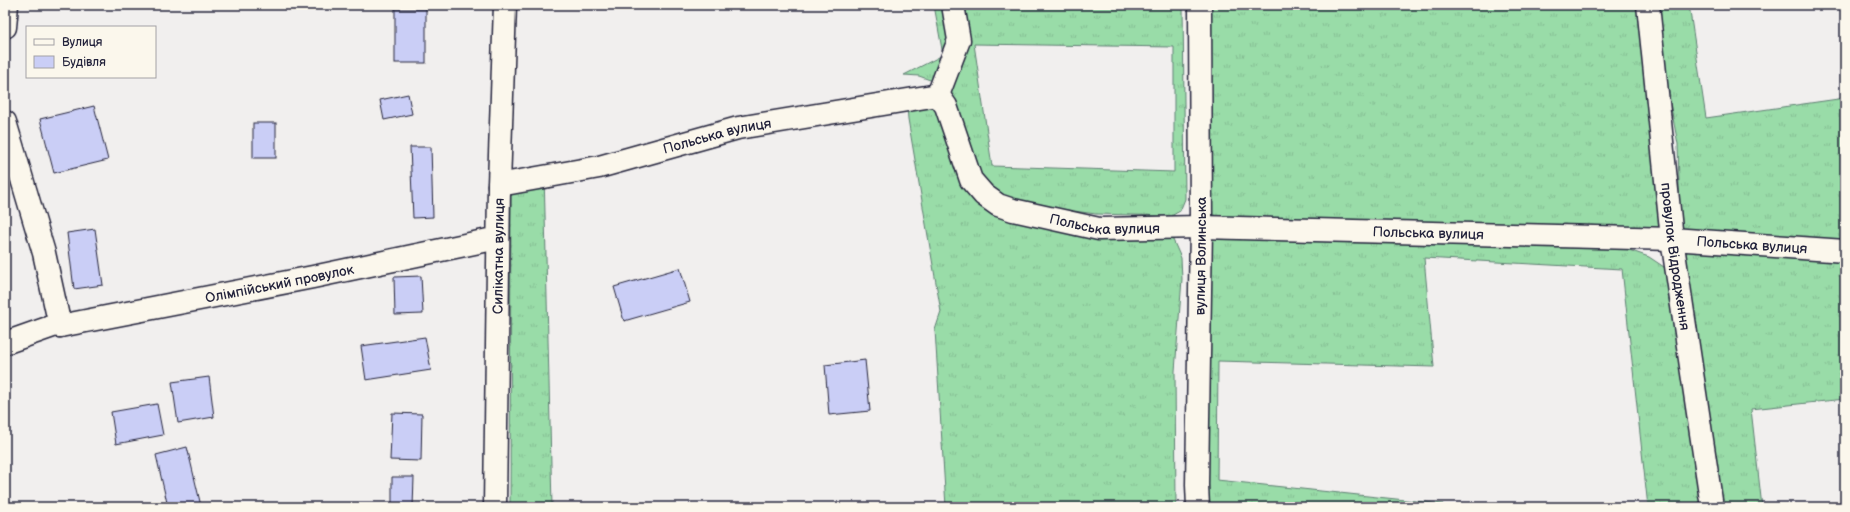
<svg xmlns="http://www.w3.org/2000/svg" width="1850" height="512" font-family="'Balsamiq Sans',sans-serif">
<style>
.grass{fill:url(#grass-tufts);stroke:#5e7f72;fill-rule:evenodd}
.building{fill:#cacef6;stroke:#22223b}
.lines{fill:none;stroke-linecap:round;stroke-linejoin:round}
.minor-casing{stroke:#22223b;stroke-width:25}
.tertiary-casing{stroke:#22223b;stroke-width:25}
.minor{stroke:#fbf7ec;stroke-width:22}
.tertiary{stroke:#fbf7ec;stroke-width:22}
.labels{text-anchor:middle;stroke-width:3;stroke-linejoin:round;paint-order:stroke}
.street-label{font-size:14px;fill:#22223b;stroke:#fbf7ec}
</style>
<defs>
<pattern id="grass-tufts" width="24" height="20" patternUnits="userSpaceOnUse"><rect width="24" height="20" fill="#99dca8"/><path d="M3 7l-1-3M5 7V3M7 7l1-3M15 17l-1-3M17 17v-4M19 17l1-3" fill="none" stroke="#84bc92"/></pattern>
</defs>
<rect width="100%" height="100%" fill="#f1efee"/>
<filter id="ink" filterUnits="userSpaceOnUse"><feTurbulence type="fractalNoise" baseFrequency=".025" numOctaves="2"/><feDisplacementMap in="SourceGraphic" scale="8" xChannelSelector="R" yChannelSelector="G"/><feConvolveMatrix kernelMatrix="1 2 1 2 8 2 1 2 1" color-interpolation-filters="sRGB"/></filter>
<g filter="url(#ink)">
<g class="grass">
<path d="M934 5H1183L1185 199 1180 211 1171 216 1096 214 1015 203 978 178 933 81 919 76 904 75 943 55ZM974 44 1174 47V172L992 166Z"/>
<polygon points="1194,5 1640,5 1667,232 1214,221 1193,205"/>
<polygon points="1651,5 1689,5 1706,118 1845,98 1845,244 1684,234 1680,222 1678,144"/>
<polygon points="906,92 935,99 979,202 1164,235 1173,240 1181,258 1182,279 1175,371 1176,507 946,507 935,330 941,312 908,119"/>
<polygon points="544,172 552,507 510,507 511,195 514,178"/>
<polygon points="1212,234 1626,249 1649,257 1664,267 1671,283 1703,507 1648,507 1622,269 1424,258 1434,367 1218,361 1217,480 1443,504 1443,507 1187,507 1188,372"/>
<polygon points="1688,249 1845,256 1845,399 1751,409 1762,507 1713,507 1683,252"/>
</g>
<g class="building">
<rect x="395" y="9" width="31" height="54"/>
<polygon points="408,94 412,114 384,120 380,100"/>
<polygon points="94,106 108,160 54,173 40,119"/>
<rect x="253" y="123" width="23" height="35"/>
<polygon points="410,147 431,147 433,217 413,218"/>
<polygon points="95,229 103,285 74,289 67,233"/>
<polygon points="680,268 690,302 624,321 614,287"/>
<polygon points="421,276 423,314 395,315 394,277"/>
<polygon points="425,337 431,370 366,380 361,346"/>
<polygon points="865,360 870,411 829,415 825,365"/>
<polygon points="209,377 214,417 178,423 172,382"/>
<polygon points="157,404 163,435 116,444 111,412"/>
<polygon points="392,413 422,414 421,461 390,460"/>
<polygon points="187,447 201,506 168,507 156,455"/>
<polygon points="392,477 414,477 413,507 392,507"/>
</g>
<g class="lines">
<defs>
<g id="minor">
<path id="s1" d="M1648 5 1672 239 1712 507"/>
<polyline points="5,27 7,5"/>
<path id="s2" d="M938 95 946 106 971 180 984 195 998 205 1013 210 1099 229 1201 227 1672 239 1845 251"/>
<polyline points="938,95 959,40 953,5"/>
<path id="s3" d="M5 122 44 253 60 326 313 277 498 238"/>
<path id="s4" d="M499 185 599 167 738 128 938 95"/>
<polyline points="5,343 56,325 60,326"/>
<path id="s5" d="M1198 507 1197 485 1201 227 1200 5"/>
</g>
<g id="tertiary">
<path id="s6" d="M495 507 499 185 505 5"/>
</g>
</defs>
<use href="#minor" class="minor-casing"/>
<use href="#tertiary" class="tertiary-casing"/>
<use href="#minor" class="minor"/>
<use href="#tertiary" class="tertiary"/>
</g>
</g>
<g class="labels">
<g class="street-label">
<text dy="5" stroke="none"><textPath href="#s4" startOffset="224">Польська вулиця</textPath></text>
<text dy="5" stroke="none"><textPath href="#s2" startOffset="238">Польська вулиця</textPath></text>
<text dy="5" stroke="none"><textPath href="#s2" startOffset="562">Польська вулиця</textPath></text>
<text dy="5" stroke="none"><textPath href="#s2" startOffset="886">Польська вулиця</textPath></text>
<text dy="5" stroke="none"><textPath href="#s6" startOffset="251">Силікатна вулиця</textPath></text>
<text dy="5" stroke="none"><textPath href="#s5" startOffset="251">вулиця Волинська</textPath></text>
<text dy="5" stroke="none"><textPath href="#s1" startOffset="253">провулок Відродження</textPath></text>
<text dy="5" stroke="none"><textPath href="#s3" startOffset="435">Олімпійський провулок</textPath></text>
</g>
</g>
<rect width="1850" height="512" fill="none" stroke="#fbf7ec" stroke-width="20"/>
<rect x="10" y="10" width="1830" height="492" fill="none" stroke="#22223b" stroke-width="1.5" filter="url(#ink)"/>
<rect x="26" y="26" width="130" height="52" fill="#fbf7ec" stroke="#a4a2a5"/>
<rect x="34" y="39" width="20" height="6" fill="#fbf7ec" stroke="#a4a2a5"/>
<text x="62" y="46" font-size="12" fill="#22223b">Вулиця</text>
<rect x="34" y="56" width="20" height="12" fill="#cacef6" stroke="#a4a2a5"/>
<text x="62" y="66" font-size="12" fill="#22223b">Будівля</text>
</svg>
